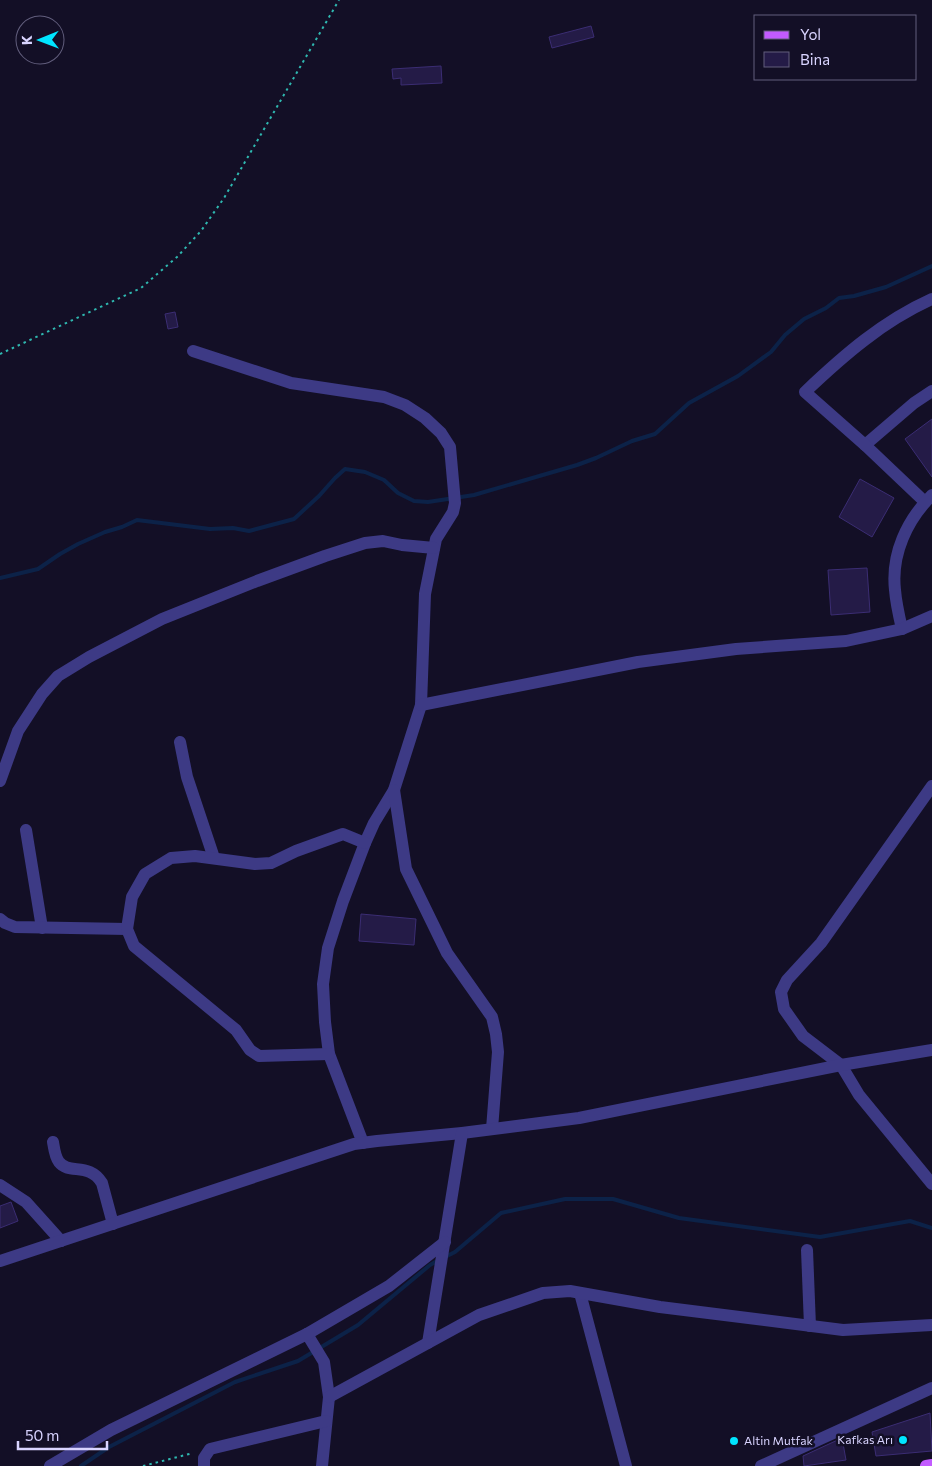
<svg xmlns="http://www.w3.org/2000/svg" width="932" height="1466" font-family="Commissioner,sans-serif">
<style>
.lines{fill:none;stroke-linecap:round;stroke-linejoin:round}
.stream{stroke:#0c2248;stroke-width:4}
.building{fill:#241b47;stroke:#3b2d73}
.path{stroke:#2fb8b0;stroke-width:2;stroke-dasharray:2.5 4;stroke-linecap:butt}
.minor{stroke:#3d3a85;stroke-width:12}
.major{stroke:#c25bff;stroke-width:12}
.poi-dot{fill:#00e5ff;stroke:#130f26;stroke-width:2}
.labels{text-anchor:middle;stroke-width:5;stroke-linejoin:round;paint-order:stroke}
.poi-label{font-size:12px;fill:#d9d4ff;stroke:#130f26;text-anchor:end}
</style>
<rect width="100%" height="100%" fill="#130f26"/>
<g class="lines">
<g class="stream">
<polyline points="0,578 38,569 60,554 78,544 105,532 122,527 137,520 210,529 233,528 249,531 294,519 319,496 335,478 345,469 365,472 384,480 398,493 414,501 428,502 474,495 577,465 596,458 632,441 655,434 689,403 738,376 771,352 785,335 804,319 826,308 839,298 854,296 886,287 932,266"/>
<polyline points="445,1257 455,1252 501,1213 565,1199 613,1199 679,1218 820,1237 910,1221 932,1228"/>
<polyline points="81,1466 109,1447 235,1382 298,1361 358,1325 430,1265 439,1260"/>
</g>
</g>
<g class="building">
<polygon points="591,26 594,37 552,48 549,37"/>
<polygon points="441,66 442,83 401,85 401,78 393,79 392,69"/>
<polygon points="175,312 178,327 168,329 165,314"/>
<polygon points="932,419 932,477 905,439"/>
<polygon points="860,479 894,498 872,537 839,517"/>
<polygon points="867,568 870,612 831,615 828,570"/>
<polygon points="361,914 416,919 414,945 359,941"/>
<polygon points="11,1202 18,1221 0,1228 0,1206"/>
<polygon points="930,1413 932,1451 876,1456 872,1432"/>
<polygon points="842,1438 846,1460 804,1466 803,1456"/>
</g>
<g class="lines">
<g class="path">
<polyline points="0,354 141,288 177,257 201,231 224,198 339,0"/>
<polyline points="143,1466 193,1453"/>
</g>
<g class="minor">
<polyline points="193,351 291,383 384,397 405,405 425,418 441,433 450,447 455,503 453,512 436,539 425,594 421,705 394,790 374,823 365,843 343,901 328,948 323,984 325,1022 329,1054 363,1143"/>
<polyline points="865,445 914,403 932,391"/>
<path d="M925 502 865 445 805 392C844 355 883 321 932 299"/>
<path d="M902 629C899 616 896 603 895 590 891 554 907 520 932 495"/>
<polyline points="421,705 638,662 736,649 846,641 902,629 932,616"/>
<polyline points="180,742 187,777 214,858"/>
<polyline points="0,781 18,731 42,694 58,676 89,657 162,619 257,581 325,556 365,543 383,541 402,545 434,548"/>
<polyline points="932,786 821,943 787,980 781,992 784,1009 803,1036 841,1065 859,1095 932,1184"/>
<polyline points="394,790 406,869 447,953 492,1017 496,1034 498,1052 492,1129"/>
<polyline points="26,830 42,928"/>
<polyline points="0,919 5,923 15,927 127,929"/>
<polyline points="329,1054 259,1056 250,1050 236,1030 134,946 127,929 132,897 145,874 171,858 195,856 255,864 271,863 296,851 343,834 365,843"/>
<path d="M53 1142C54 1148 55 1157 59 1162 69 1175 89 1162 102 1183L113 1224"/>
<polyline points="0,1185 26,1202 61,1241"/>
<polyline points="807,1250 810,1326"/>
<polyline points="0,1261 354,1144 377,1141 462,1133 579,1118 841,1065 932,1050"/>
<polyline points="580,1293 626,1466"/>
<polyline points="307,1334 324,1362 329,1397 322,1466"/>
<polyline points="428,1343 462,1133"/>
<polyline points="329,1397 479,1315 543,1293 570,1291 660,1307 843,1330 932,1325"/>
<polyline points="50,1466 111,1430 307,1334 389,1286 445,1242"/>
<polyline points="204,1466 204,1458 210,1449 326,1421"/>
<polyline points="761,1466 932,1388"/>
</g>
<polyline class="major" points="926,1466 932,1465"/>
</g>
<g class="poi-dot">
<circle cx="903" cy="1440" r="5"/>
<circle cx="734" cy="1441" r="5"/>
</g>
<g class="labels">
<g class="poi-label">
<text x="893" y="1444">Kafkas Arı</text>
<text x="744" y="1445" text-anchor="start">Altin Mutfak</text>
</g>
</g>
<rect x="754" y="15" width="162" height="65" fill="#130f26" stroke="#625e7d"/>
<rect x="764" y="31" width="25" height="8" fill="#c25bff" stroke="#625e7d"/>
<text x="800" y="40" font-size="15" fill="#d9d4ff">Yol</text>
<rect x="764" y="52" width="25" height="15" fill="#241b47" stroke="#625e7d"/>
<text x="800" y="65" font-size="15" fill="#d9d4ff">Bina</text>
<g transform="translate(40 40) rotate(269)"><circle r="24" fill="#130f26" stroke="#625e7d"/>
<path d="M0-4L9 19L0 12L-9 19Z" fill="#00e5ff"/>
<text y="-8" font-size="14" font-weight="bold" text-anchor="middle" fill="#d9d4ff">K</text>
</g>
<path d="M18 1441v8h89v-8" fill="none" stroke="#d9d4ff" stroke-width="2.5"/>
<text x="25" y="1441" font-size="15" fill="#d9d4ff" stroke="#130f26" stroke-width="4" paint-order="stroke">50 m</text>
</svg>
